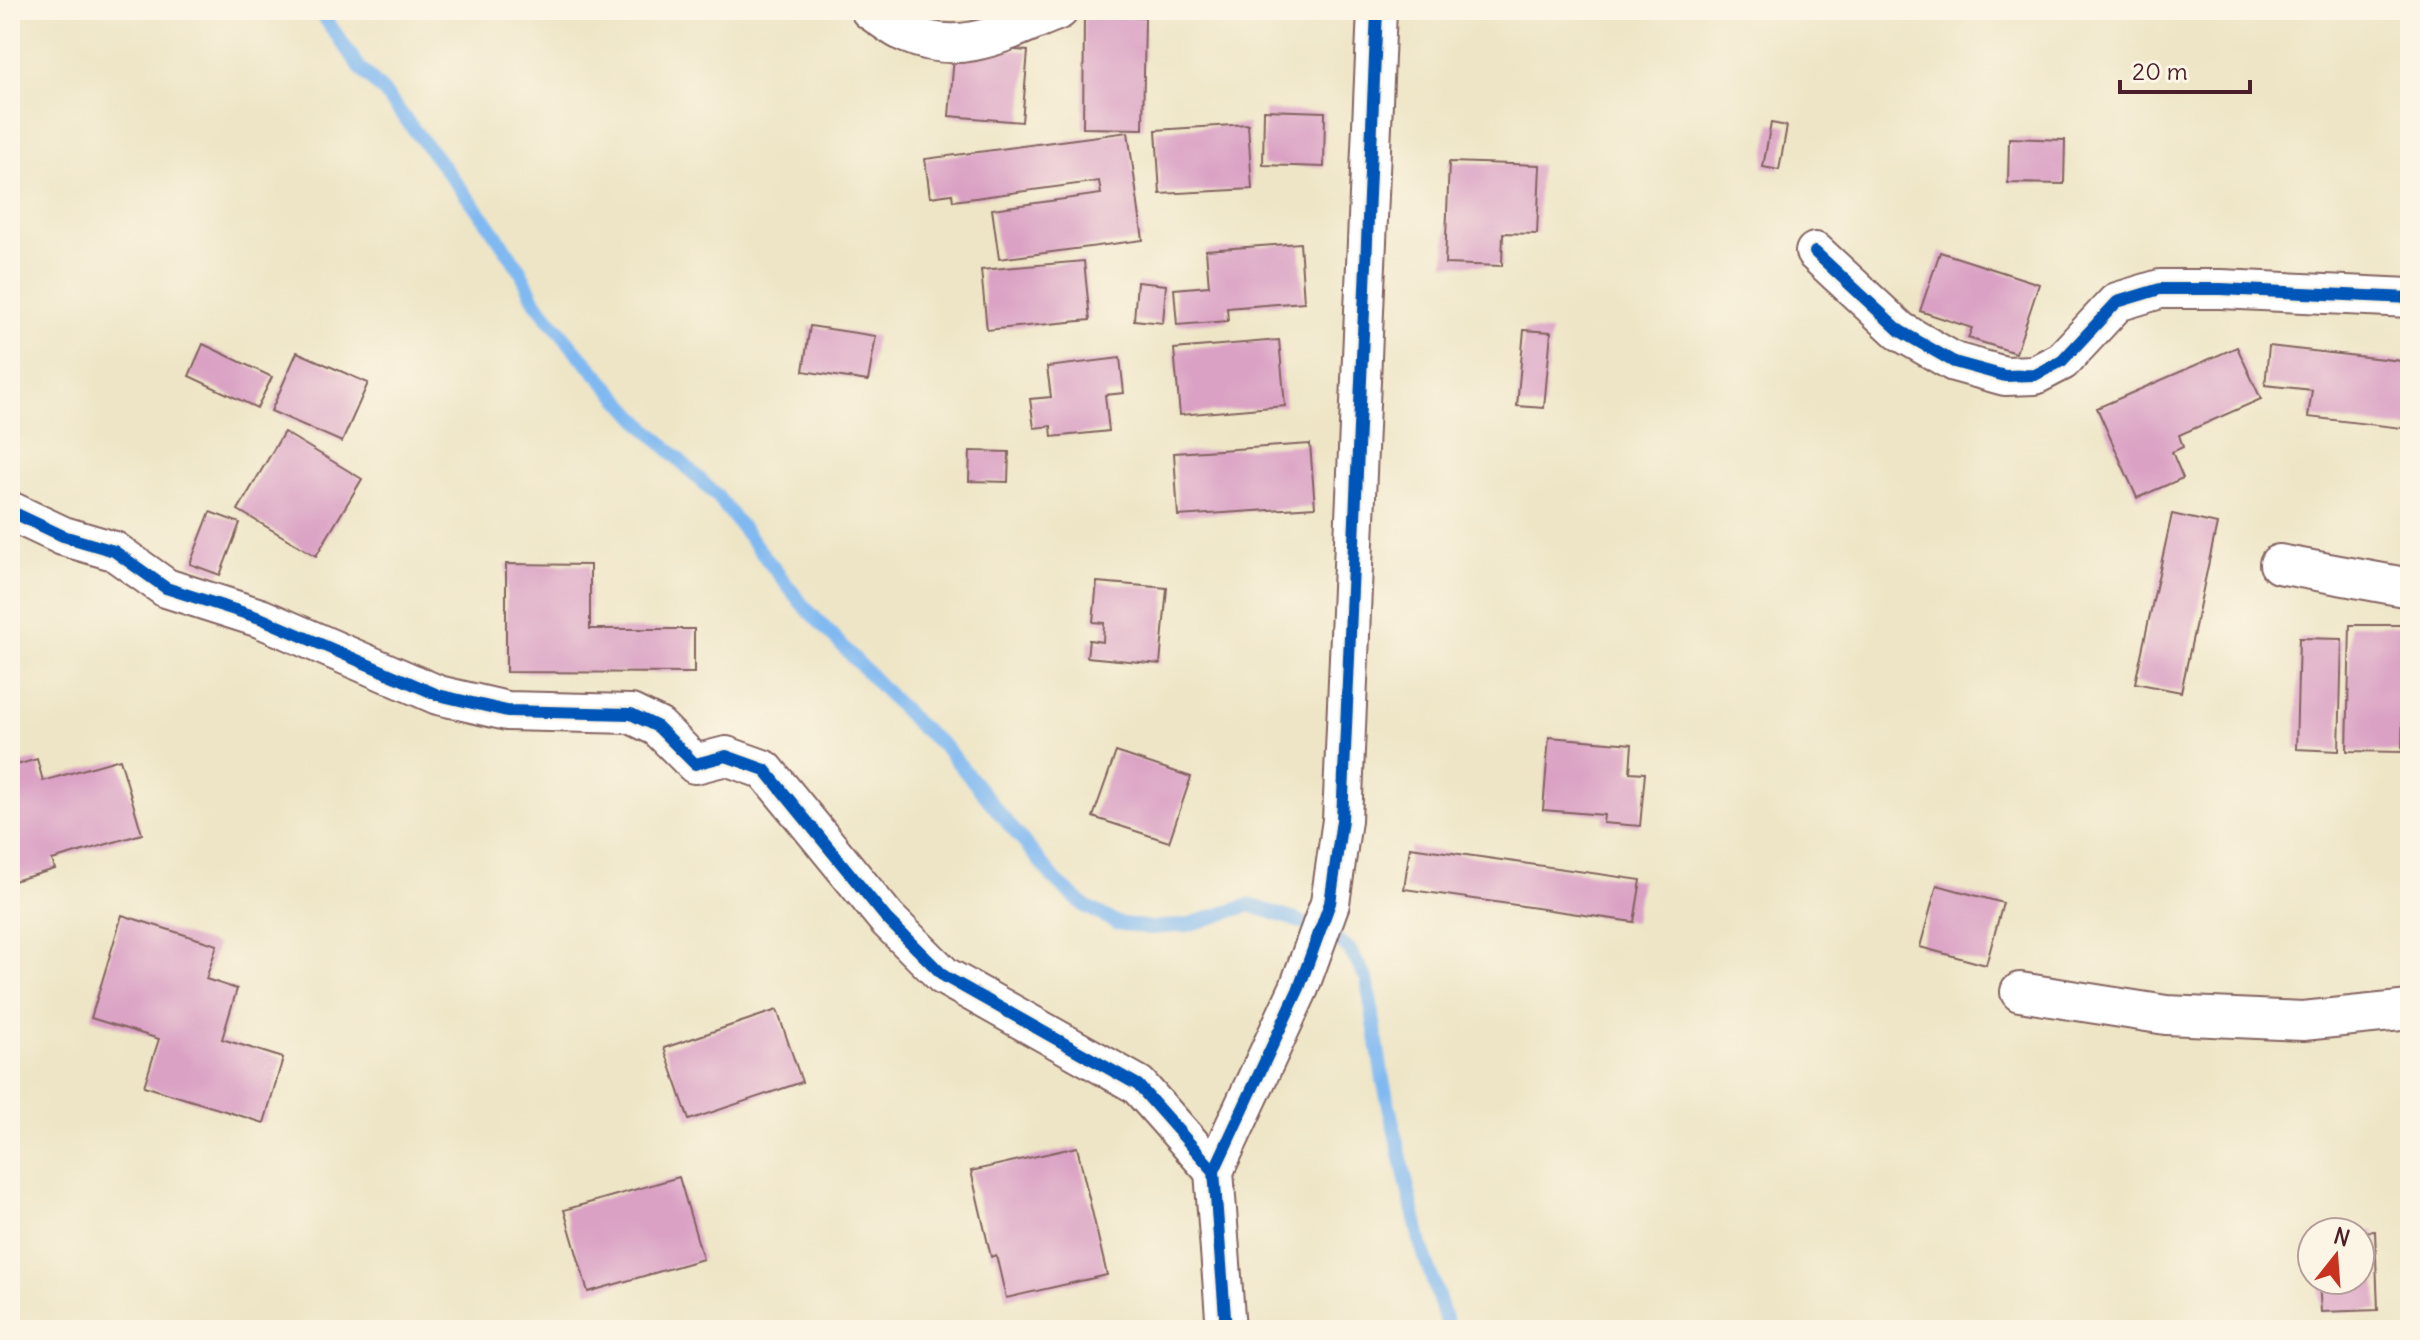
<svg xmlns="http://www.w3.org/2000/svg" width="2420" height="1340" font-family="Delius,sans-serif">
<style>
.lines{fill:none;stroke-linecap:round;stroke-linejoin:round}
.stream{stroke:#80b9f1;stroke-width:14}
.building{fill:#daa1c4}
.street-casing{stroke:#836461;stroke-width:42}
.street{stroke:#fff;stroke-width:38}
.cycleway-casing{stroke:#fcf5e5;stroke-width:17}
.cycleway{stroke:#0057b8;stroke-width:12}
</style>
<rect width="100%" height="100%" fill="#fcf5e5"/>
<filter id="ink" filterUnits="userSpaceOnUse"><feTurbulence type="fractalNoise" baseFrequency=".0125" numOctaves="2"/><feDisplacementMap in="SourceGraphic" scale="16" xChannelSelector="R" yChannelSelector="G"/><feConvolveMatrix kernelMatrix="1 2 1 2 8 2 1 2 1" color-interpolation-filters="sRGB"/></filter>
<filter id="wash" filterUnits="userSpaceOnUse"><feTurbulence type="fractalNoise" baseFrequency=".006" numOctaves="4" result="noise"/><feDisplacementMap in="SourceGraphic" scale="32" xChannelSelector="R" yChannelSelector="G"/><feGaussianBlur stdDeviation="1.8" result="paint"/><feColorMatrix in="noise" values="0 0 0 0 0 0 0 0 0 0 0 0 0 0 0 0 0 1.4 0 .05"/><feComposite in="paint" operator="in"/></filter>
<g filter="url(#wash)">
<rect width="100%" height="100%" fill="#eee5c6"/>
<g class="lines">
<polyline class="stream" points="319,10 360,68 384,92 484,218 520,270 536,303 576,351 643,425 717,496 802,604 917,724 944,746 1056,881 1085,906 1117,923 1151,928 1187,925 1250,905 1301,922 1337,940 1349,949 1367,979 1383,1080 1421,1245 1449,1330"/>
</g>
<g id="blocks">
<g class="building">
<polygon points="1084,16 1145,17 1143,129 1083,128"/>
<polygon points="955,45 1028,51 1022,122 949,116"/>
<polygon points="1264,110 1325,112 1324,167 1263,165"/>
<polygon points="1771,123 1787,126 1779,170 1763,167"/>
<polygon points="1248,124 1252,189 1160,194 1156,130"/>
<polygon points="1128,132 1143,240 999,259 992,209 1101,194 1099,181 953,201 952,194 930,197 925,159"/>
<polygon points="2009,138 2065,140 2064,184 2008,183"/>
<polygon points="1449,162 1540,165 1537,234 1503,233 1502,266 1445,264"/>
<polygon points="1300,243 1304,302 1227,308 1228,321 1177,325 1174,289 1209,286 1206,250"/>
<polygon points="1940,252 2039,284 2016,353 1968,338 1972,328 1920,311"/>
<polygon points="1084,261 1090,320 987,330 981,270"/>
<polygon points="1137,282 1166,285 1163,323 1134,320"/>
<polygon points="810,326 876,336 868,381 803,371"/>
<polygon points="1524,330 1551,332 1544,408 1517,406"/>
<polygon points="1279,340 1285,406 1180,415 1174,349"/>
<polygon points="203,344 272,377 257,408 189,376"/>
<polygon points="2269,346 2410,362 2410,429 2308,417 2312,390 2265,385"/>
<polygon points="2237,347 2261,399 2179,435 2183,447 2172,452 2183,478 2137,498 2097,408"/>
<polygon points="297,352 368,383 342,442 271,411"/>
<polygon points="1120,358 1124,393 1105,395 1109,431 1052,437 1051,426 1034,428 1030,399 1051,397 1047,367"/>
<polygon points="284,432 362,479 316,556 238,510"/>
<polygon points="1310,444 1315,507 1178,516 1174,453"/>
<polygon points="970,451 1009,452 1008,482 969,481"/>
<polygon points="210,512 240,523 220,575 190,564"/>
<polygon points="2172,514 2217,524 2181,692 2135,683"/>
<polygon points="506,564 590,565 590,629 694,629 694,673 506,672"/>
<polygon points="1097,582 1167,588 1160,664 1087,657 1089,640 1103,642 1104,623 1093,622"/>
<polygon points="2350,625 2404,625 2402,752 2347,751"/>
<polygon points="2299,638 2342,639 2339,751 2296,749"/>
<polygon points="1549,737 1632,744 1630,772 1645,773 1640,826 1603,823 1604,815 1543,810"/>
<polygon points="1116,752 1191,777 1169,842 1093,817"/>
<polygon points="37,759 43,781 120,759 142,834 52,860 55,869 10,882 10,767"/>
<polygon points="1410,847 1641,880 1634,922 1404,889"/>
<polygon points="1937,885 2003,903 1986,965 1920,947"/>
<polygon points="122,915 217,945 206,979 237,989 222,1039 283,1058 264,1123 144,1086 159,1039 91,1018"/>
<polygon points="777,1010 802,1082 689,1120 664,1048"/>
<polygon points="1077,1147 1107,1275 1006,1298 996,1255 991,1257 971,1171"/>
<polygon points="679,1177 703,1259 588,1292 564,1210"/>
<polygon points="2375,1231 2378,1310 2321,1312 2319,1280 2360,1280 2360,1232"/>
</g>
</g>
</g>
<g filter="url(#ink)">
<use href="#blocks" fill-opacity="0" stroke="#836461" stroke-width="2"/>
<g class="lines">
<defs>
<g id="street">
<path d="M870 10C882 18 895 29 908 34 964 58 1007 30 1059 10"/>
<polyline points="1815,252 1900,331 1954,362 2005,376 2035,375 2062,361 2117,302 2160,289 2221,289 2410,298"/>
<polyline points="10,511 63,536 114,551 166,588 260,618 438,695 507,711 631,714 658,727 695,764 726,756 765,770 887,919 944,976 1138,1085 1214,1171"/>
<polyline points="2279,564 2410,588"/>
<polyline points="2020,992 2166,1015 2303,1021 2410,1010"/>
<polyline points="1226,1330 1214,1171 1299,988 1330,903 1342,820 1377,10"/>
</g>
</defs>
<use href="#street" class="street-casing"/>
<use href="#street" class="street"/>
<defs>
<g id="cycleway">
<polyline points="1815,252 1900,331 1954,362 2005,376 2035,375 2062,361 2117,302 2160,289 2221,289 2410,298"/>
<polyline points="10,511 63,536 114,551 166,588 260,618 438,695 507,711 631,714 658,727 695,764 726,756 765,770 887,919 944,976 1138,1085 1214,1171"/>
<polyline points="1226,1330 1214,1171 1299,988 1330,903 1342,820 1377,10"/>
</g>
</defs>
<use href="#cycleway" class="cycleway-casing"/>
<use href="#cycleway" class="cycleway"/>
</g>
</g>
<rect width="2420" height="1340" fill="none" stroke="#fcf5e5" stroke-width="40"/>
<g transform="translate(2336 1256) rotate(17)"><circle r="38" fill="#fcf5e5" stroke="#b59f9b" stroke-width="2"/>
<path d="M0-6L14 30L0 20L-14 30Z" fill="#c8321e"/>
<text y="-12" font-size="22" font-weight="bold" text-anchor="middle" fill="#4a1f2b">N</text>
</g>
<path d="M2120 80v12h130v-12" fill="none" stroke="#4a1f2b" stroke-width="4"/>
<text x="2132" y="80" font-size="24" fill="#4a1f2b" stroke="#fcf5e5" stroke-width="6" paint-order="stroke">20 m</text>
</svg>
